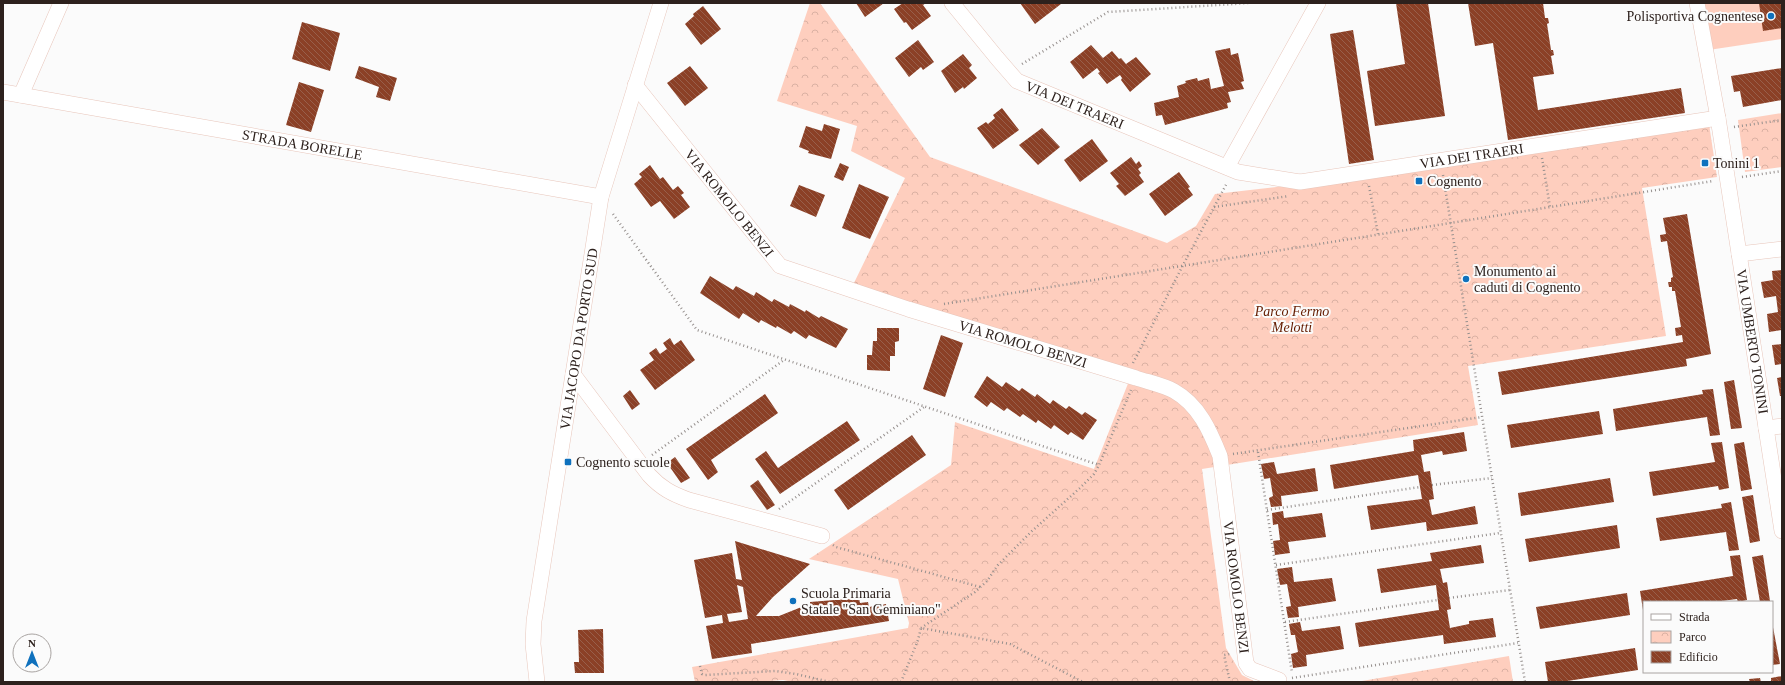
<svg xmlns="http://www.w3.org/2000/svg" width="1785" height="685" font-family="Georgia,serif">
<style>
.grass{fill:#fecebe}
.park{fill:url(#park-crowns)}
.building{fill:url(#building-back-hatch);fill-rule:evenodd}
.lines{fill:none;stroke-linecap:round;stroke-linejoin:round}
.minor-casing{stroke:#e8c6bb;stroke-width:16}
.path{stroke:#96908e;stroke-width:2.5;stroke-dasharray:1 3;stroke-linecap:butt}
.minor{stroke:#fff;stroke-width:15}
.poi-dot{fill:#0f71bd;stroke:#fbfbfb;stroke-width:1.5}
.labels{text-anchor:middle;stroke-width:4;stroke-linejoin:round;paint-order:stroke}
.poi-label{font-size:14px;fill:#2d211d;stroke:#fbfbfb;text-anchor:start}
.street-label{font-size:14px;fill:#2d211d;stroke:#fbfbfb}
.park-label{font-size:14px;font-style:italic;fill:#651c00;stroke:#fbfbfb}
</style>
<defs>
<pattern id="park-crowns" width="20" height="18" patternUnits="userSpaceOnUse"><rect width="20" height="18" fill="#fecebe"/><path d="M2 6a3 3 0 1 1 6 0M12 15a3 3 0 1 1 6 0" fill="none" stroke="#dab1a3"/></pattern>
<pattern id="building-back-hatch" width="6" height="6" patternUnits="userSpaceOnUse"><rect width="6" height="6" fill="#8b4026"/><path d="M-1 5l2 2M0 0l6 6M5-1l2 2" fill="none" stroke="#985f4b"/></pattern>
</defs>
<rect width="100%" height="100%" fill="#fbfbfb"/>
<polygon class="grass" points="1694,3 1782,3 1782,39 1702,51"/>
<g class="park">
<polygon points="810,3 820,3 930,157 1167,243 1196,226 1215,194 1320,182 1709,124 1717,177 1642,188 1666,336 1468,366 1478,425 1202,469 1226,648 1242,675 1256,682 793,682 783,680 754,682 695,682 692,667 908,628 909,623 898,579 809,559 951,465 955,422 1094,469 1131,376 853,285 905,178 851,151 857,126 777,101"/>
<polygon points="1782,113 1782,167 1745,172 1738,120"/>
<polygon points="1509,656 1513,682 1356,682"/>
</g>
<g class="building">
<polygon points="856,3 884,3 865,17"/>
<polygon points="903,3 926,3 923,5 931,16 912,30 906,22 904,23 894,9"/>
<polygon points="1020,3 1060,3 1061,4 1035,24"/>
<polygon points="1396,3 1428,3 1445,116 1375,126 1367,71 1405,64"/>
<polygon points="1468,3 1543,3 1545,18 1548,18 1549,23 1547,24 1551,50 1553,50 1554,55 1551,56 1554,74 1533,77 1538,110 1681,88 1685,113 1508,140 1493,43 1475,46"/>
<polygon points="1759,3 1782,3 1782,28 1763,31"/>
<polygon points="703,6 721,29 701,45 685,24 694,16 693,14"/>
<polygon points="302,22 340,33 330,71 292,59"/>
<polygon points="1353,30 1374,160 1349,164 1330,34"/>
<polygon points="918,40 934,62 923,70 921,67 909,77 895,58"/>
<polygon points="1091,45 1103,58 1112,51 1119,59 1121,58 1126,64 1136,57 1151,74 1130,92 1121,80 1122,78 1120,75 1107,84 1098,73 1100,72 1097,68 1083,79 1070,62"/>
<polygon points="1230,48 1231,55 1238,53 1244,81 1241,82 1244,89 1228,92 1231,102 1227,103 1228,108 1165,125 1162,115 1156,116 1154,103 1179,97 1177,86 1186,83 1185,81 1197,78 1198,81 1209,78 1211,89 1224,86 1215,51"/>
<polygon points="963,54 972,65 969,68 977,78 964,89 963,87 955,93 941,71"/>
<polygon points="359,66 397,78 390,101 376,97 379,87 355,78"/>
<polygon points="690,66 708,88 685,106 667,83"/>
<polygon points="1782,68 1782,100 1743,107 1740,91 1734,92 1731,76"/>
<polygon points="299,82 324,90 311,132 286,125"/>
<polygon points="1002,108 1019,130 993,149 977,128 986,122 988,124 995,118 993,115"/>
<polygon points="824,124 840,129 831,159 808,153 809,151 799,147 806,126 822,131"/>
<polygon points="1042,128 1060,147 1038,165 1019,145"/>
<polygon points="1092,139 1108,161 1080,182 1064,160"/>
<polygon points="1131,157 1136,164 1139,161 1142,166 1138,169 1141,173 1139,175 1144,182 1125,196 1116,186 1119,184 1110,173"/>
<polygon points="840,163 849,167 843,181 834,177"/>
<polygon points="650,165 660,179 663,177 673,190 678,186 684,193 681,195 690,207 674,219 660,201 651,207 634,184 642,177 639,174"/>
<polygon points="1179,172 1190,187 1188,188 1193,195 1165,216 1149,194"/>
<polygon points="859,184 889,197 870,239 842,228"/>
<polygon points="799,185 825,195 816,217 790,206"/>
<polygon points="1687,214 1711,354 1686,359 1687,366 1502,395 1498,372 1683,342 1682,335 1676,336 1675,328 1681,327 1675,291 1672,291 1672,287 1669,287 1668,282 1671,282 1671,278 1673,277 1667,241 1661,242 1660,235 1666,234 1663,218"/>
<polygon points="1782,270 1782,330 1769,332 1767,314 1778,312 1776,296 1764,298 1761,282 1773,280 1772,271"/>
<polygon points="710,276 733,290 736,286 754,296 756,292 772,302 774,299 789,307 790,304 805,312 806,310 819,318 821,316 848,329 836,348 809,335 806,339 794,331 791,334 777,326 776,328 761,320 759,323 743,313 739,319 700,293"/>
<polygon points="877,328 899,328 899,341 895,342 895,356 890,356 890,371 867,370 867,355 872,355 873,341 877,341"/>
<polygon points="941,335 963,343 945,397 923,389"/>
<polygon points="670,338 674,345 681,340 695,360 655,390 640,370 654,360 649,353 656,348 660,354 667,349 663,343"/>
<polygon points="1782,344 1782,364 1775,365 1772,345"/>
<polygon points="987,376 1002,387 1006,382 1019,391 1022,388 1035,397 1037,394 1050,404 1053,400 1066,409 1069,406 1082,415 1085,412 1097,420 1083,440 1071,432 1068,435 1054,425 1051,429 1038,420 1036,423 1023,414 1020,417 1007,408 1004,411 991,402 987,407 974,397"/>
<polygon points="1782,377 1782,396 1780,396 1777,378"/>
<polygon points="1734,380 1742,428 1731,429 1724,382"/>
<polygon points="1713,389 1720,435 1710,436 1707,417 1616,431 1613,409 1703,394 1702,390"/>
<polygon points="630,390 640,404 632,410 623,396"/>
<polygon points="765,394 778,413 711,460 718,472 708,480 686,449"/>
<polygon points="1599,411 1603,434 1511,448 1507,425"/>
<polygon points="847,421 860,440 780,494 755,459 766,451 778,468"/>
<polygon points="1464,432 1467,451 1443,455 1442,451 1421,455 1424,472 1430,471 1434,499 1429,500 1432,515 1475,506 1478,524 1427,531 1426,522 1371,530 1367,506 1422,499 1418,475 1334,489 1330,465 1414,451 1413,440"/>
<polygon points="912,435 926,455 848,510 834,490"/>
<polygon points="1722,442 1729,488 1719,490 1718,486 1653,496 1649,472 1715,462 1711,443"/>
<polygon points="1744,442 1752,489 1741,491 1734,444"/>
<polygon points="675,457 690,478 681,483 667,463"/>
<polygon points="1274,462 1277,474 1315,468 1318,491 1281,496 1282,506 1271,507 1269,498 1273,496 1270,478 1264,479 1261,464"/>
<polygon points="1610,478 1614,502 1521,516 1518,493"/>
<polygon points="758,480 775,505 767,510 750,486"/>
<polygon points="1753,495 1760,541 1750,543 1742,497"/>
<polygon points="1731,502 1739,550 1729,551 1726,532 1660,541 1656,518 1722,508 1721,504"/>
<polygon points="1283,511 1284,518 1322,513 1326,537 1288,542 1290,553 1275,555 1273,541 1280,540 1278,524 1273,525 1272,513"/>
<polygon points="1617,525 1620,548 1529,562 1525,539"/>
<path d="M735 541 810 564 773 597 756 616H779L804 606 806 612H810V602L859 598 860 603 868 602 869 607 886 604 889 621 751 644 752 653 712 659 706 626 723 623 722 615 705 618 694 560 732 553 736 579 742 580ZM737 585 743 587 748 619 729 622 727 614 742 612Z"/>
<polygon points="1481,545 1484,563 1440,569 1443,583 1447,582 1451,609 1447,610 1450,628 1469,624 1469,621 1493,618 1496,637 1444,644 1443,635 1359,647 1355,623 1439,610 1436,585 1381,593 1377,569 1432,561 1430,553"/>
<polygon points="1740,555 1747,600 1738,602 1737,599 1714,602 1644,602 1643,610 1640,591 1733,576 1730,556"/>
<polygon points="1763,555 1770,601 1760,602 1752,557"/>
<polygon points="1292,567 1294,582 1332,578 1336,601 1298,607 1299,617 1288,618 1286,607 1291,606 1287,584 1280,585 1277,569"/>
<polygon points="1627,593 1630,615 1540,629 1536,607"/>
<polygon points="1300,622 1302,631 1340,626 1344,649 1306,655 1307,666 1293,668 1291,654 1298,652 1295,635 1291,635 1289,624"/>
<polygon points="1772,622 1780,664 1772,665"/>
<polygon points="603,629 604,673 575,673 574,662 579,662 578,630"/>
<polygon points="1635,648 1638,670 1561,682 1548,682 1545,662"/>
<polygon points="1782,676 1782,682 1771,682 1771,678"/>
<polygon points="1760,678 1761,682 1750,682 1749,679"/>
</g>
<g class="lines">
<defs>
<g id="minor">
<path id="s1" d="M952 3 997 58 1017 81 1238 172 1300 182 1718 118"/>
<path id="s2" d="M1697 3 1718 118 1782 531"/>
<path id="s3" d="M635 85 780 266 908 309 1136 378C1148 382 1163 385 1174 391 1199 405 1210 431 1220 456L1246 663 1250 669 1279 680"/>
<path id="s4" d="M3 92 601 197"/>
<polyline points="21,95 61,3"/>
<polyline points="1227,167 1318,3"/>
<polyline points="1739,254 1782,249"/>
<path d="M573 374 649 475C661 488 672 494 689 500L822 536"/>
<polyline points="1766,428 1782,426"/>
<path id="s5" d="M537 682 533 644 534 621 601 197 661 3"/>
</g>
</defs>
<use href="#minor" class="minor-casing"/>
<g class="path">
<polyline points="1022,64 1108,12 1249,3"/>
<polyline points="1734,127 1782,120"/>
<polyline points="1542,158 1550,207"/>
<polyline points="1443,175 1525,682"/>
<polyline points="1742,177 1782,171"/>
<polyline points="1369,186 1378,234"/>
<polyline points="1214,207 1289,196"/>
<polyline points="613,214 697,330 1099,465 1131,390"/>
<polyline points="944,304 1713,181"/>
<polyline points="1133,363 1182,267 1227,183"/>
<polyline points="1258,452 1292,673"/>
<polyline points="1233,454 1482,417"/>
<polyline points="652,455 784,360"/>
<polyline points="1432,485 1492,478"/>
<polyline points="779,509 924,407"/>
<polyline points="1267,510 1420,487"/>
<polyline points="833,545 836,547 980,587"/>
<polyline points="1276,565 1500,533"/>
<polyline points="1449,598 1510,590"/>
<polyline points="1285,622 1438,600"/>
<polyline points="921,628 975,592 987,581 998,565 1032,531 1080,488 1094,474 1099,465"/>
<polyline points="700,666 702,674 705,675 775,671 796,674 830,682"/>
<polyline points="1292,678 1518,643"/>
<polyline points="901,682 918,640 921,628 1010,644 1083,682"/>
<polyline points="1230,682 1224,655 1230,654"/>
</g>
<use href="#minor" class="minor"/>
</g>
<g class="poi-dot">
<circle cx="1771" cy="16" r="4"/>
<rect x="1701" y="159" width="8" height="8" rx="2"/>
<rect x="1415" y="177" width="8" height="8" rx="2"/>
<circle cx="1466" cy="279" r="4"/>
<rect x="564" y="458" width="8" height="8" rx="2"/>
<circle cx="793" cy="601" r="4"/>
</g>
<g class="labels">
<g class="poi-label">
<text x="1763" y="21" text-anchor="end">Polisportiva Cognentese</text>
<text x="1713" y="168">Tonini 1</text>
<text x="1427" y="186">Cognento</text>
<text x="1474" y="276">Monumento ai<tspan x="1474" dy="16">caduti di Cognento</tspan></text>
<text x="576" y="467">Cognento scuole</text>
<text x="801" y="598">Scuola Primaria<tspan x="801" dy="16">Statale "San Geminiano"</tspan></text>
</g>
<g class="street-label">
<text dy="5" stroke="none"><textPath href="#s1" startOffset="164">VIA DEI TRAERI</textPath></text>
<text dy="5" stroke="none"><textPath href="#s4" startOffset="304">STRADA BORELLE</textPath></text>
<text dy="5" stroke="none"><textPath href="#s1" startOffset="577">VIA DEI TRAERI</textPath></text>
<text dy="5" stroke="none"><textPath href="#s3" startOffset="151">VIA ROMOLO BENZI</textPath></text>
<text dy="5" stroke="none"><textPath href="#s5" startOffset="347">VIA JACOPO DA PORTO SUD</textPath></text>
<text dy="5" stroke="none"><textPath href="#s2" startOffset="343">VIA UMBERTO TONINI</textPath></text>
<text dy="5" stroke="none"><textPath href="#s3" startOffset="487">VIA ROMOLO BENZI</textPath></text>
<text dy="5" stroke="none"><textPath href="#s3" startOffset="859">VIA ROMOLO BENZI</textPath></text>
</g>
<g class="park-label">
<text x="1292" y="316">Parco Fermo<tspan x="1292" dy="16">Melotti</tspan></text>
</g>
</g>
<rect width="1785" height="685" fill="none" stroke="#2d211d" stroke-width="8"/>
<rect x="1643" y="601" width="130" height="72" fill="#fbfbfb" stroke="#a9a4a2"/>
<rect x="1651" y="614" width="20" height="6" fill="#ffffff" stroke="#a9a4a2"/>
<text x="1679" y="621" font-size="12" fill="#2d211d">Strada</text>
<rect x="1651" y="631" width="20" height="12" fill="url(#park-crowns)" stroke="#a9a4a2"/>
<text x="1679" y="641" font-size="12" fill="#2d211d">Parco</text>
<rect x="1651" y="651" width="20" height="12" fill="url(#building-back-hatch)" stroke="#a9a4a2"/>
<text x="1679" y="661" font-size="12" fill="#2d211d">Edificio</text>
<g transform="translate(32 653)"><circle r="19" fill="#fbfbfb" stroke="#a9a4a2"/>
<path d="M0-3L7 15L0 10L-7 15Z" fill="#0f71bd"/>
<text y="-6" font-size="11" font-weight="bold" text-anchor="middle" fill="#2d211d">N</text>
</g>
</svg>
